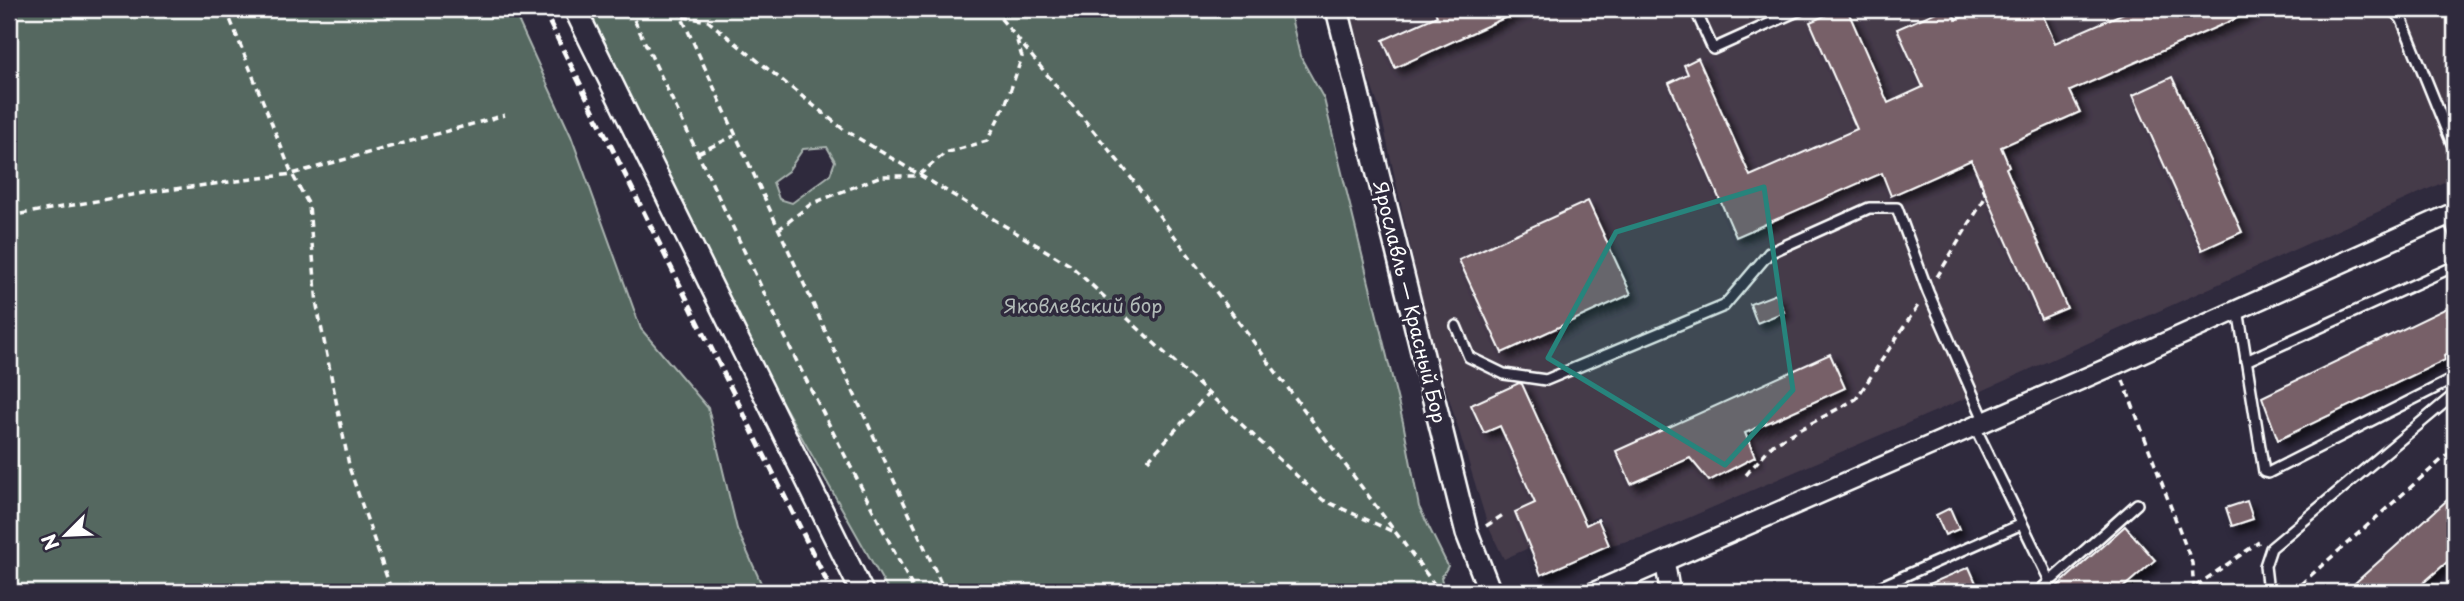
<svg xmlns="http://www.w3.org/2000/svg" width="2464" height="601" font-family="'Playpen Sans',sans-serif">
<style>
.built{fill:#453a4a}
.green{fill:#556861;stroke:#aab4b0;stroke-width:2;fill-rule:evenodd}
.building{fill:#776067;stroke:#fff;stroke-width:2;filter:url(#shadow)}
.lines{fill:none;stroke-linecap:round;stroke-linejoin:round}
.service-casing{stroke:#fff;stroke-width:14}
.minor-casing{stroke:#fff;stroke-width:23}
.tertiary-casing{stroke:#fff;stroke-width:26}
.path{stroke:#fff;stroke-width:3.5;stroke-dasharray:7 5;stroke-linecap:butt}
.service{stroke:#2f2a3d;stroke-width:9}
.minor{stroke:#2f2a3d;stroke-width:18}
.tertiary{stroke:#2f2a3d;stroke-width:21}
.rail{stroke:#fff;stroke-width:5;stroke-dasharray:10 5;stroke-linecap:butt}
.marked{fill:#27847c;fill-opacity:0.2;stroke:#27847c;stroke-width:5;stroke-linejoin:round}
.labels{text-anchor:middle;stroke-width:7;stroke-linejoin:round;paint-order:stroke}
.street-label{font-size:19px;fill:#fff;stroke:#2f2a3d}
.park-label{font-size:19px;fill:#b2bbb8;stroke:#2f2a3d}
</style>
<defs>
<filter id="shadow"><feDropShadow dx="6" dy="6" stdDeviation="3.5" flood-color="#0009"/></filter>
</defs>
<rect width="100%" height="100%" fill="#2f2a3d"/>
<filter id="ink" filterUnits="userSpaceOnUse"><feTurbulence type="fractalNoise" baseFrequency=".0143" numOctaves="2"/><feDisplacementMap in="SourceGraphic" scale="14" xChannelSelector="R" yChannelSelector="G"/><feConvolveMatrix kernelMatrix="1 2 1 2 8 2 1 2 1" color-interpolation-filters="sRGB"/></filter>
<g filter="url(#ink)">
<polygon class="built" points="1348,9 2455,9 2455,177 1973,395 1644,537 1611,545 1599,516 1504,559 1488,526 1430,336 1380,110 1356,43"/>
<g class="green">
<polygon points="9,9 513,9 571,136 641,329 708,408 737,529 765,592 9,592"/>
<path d="M587 9H1289L1300 56 1324 99 1403 422 1419 507 1448 566 1441 578 1445 592H1265L1254 580 1233 592H889L770 381ZM827 147 835 161 830 175 792 203 779 199 773 182 788 171 803 149Z"/>
</g>
<g class="building">
<polygon points="1434,9 1524,9 1395,68 1383,40 1437,16"/>
<polygon points="1827,9 1847,9 1888,103 1923,87 1897,29 1943,9 1951,9 1956,20 1981,9 2040,9 2055,43 2133,9 2258,9 2070,91 2080,112 2001,147 2009,166 2006,168 2067,308 2041,319 1971,160 1891,196 1882,173 1736,237 1669,83 1688,74 1684,65 1698,58 1750,176 1857,129 1810,22 1829,14"/>
<polygon points="2172,77 2242,232 2202,250 2133,95"/>
<polygon points="1588,201 1631,294 1502,353 1459,260"/>
<polygon points="1776,294 1784,312 1757,323 1750,304"/>
<polygon points="2455,304 2455,351 2444,356 2445,360 2278,440 2262,397"/>
<polygon points="1830,354 1845,388 1745,433 1755,457 1709,481 1690,458 1631,484 1616,451"/>
<polygon points="1519,383 1522,384 1586,525 1598,519 1609,545 1541,575 1515,512 1535,503 1500,426 1484,433 1471,405"/>
<polygon points="2455,493 2455,555 2413,592 2345,592"/>
<polygon points="2247,501 2253,519 2232,526 2226,508"/>
<polygon points="1950,508 1959,529 1945,535 1936,515"/>
<polygon points="2125,526 2155,560 2118,592 2051,592"/>
<polygon points="1969,567 1980,592 1911,592"/>
</g>
<g class="lines">
<defs>
<g id="service">
<polyline points="1695,9 1713,49 1802,9"/>
<polyline points="2393,9 2402,20 2455,151"/>
<polyline points="2447,216 2455,234"/>
<polyline points="2238,309 2264,472 2268,473 2455,378"/>
<polyline points="1456,326 1469,357 1504,374 1546,380 1724,306 1769,253 1869,208 1897,208 1928,292 1985,422"/>
<polyline points="2246,361 2455,266"/>
<polyline points="1975,427 2050,581"/>
<polyline points="1868,592 2022,524"/>
<polyline points="2038,592 2137,504"/>
<polyline points="2268,592 2265,566 2271,548 2455,394"/>
</g>
<g id="minor">
<polyline points="1665,563 1670,592"/>
<polyline points="1594,592 2117,364 2455,212"/>
</g>
<g id="tertiary">
<polyline points="575,9 862,592"/>
<polyline points="1337,9 1467,533 1490,592"/>
</g>
</defs>
<use href="#service" class="service-casing"/>
<use href="#minor" class="minor-casing"/>
<use href="#tertiary" class="tertiary-casing"/>
<g class="path">
<polyline points="226,9 292,174 309,205 317,306 350,470 392,592"/>
<polyline points="629,9 798,364 915,592"/>
<polyline points="678,9 945,592"/>
<polyline points="993,9 1123,167 1440,592"/>
<polyline points="683,17 708,21 843,129 1070,265 1323,500 1396,533"/>
<polyline points="698,153 734,136"/>
<polyline points="9,216 143,193 292,174 505,115"/>
<polyline points="778,230 811,204 881,176 918,176 945,153 987,141 1006,103 1022,57 1017,41"/>
<polyline points="1937,277 1986,196 1977,172"/>
<polyline points="2123,380 2192,563 2194,592"/>
<polyline points="1148,460 1210,392"/>
<polyline points="1746,475 1773,444 1856,399 1919,304"/>
<polyline points="1486,526 1506,513"/>
<polyline points="2196,586 2259,542"/>
<polyline points="2292,592 2455,448"/>
</g>
<use href="#service" class="service"/>
<use href="#minor" class="minor"/>
<use href="#tertiary" class="tertiary"/>
<polyline class="rail" points="543,9 832,592"/>
</g>
</g>
<path class="marked" d="M1764 187 1793 390 1725 465 1548 358 1616 232Z"/>
<g class="labels">
<g class="street-label">
<text transform="translate(1410 302) rotate(76)" y="7">Ярославль — Красный Бор</text>
</g>
<g class="park-label">
<text x="1083" y="313">Яковлевский бор</text>
</g>
</g>
<rect width="2464" height="601" fill="none" stroke="#2f2a3d" stroke-width="35"/>
<rect x="18" y="18" width="2429" height="566" fill="none" stroke="#fff" stroke-width="2.5" filter="url(#ink)"/>
<g transform="translate(66 535) rotate(246)" stroke="#2f2a3d" stroke-width="5" paint-order="stroke">
<path d="M0-5L12 26L0 18L-12 26Z" fill="#ffffff"/>
<text y="-10" font-size="19" font-weight="bold" text-anchor="middle" fill="#ffffff">N</text>
</g>
</svg>
